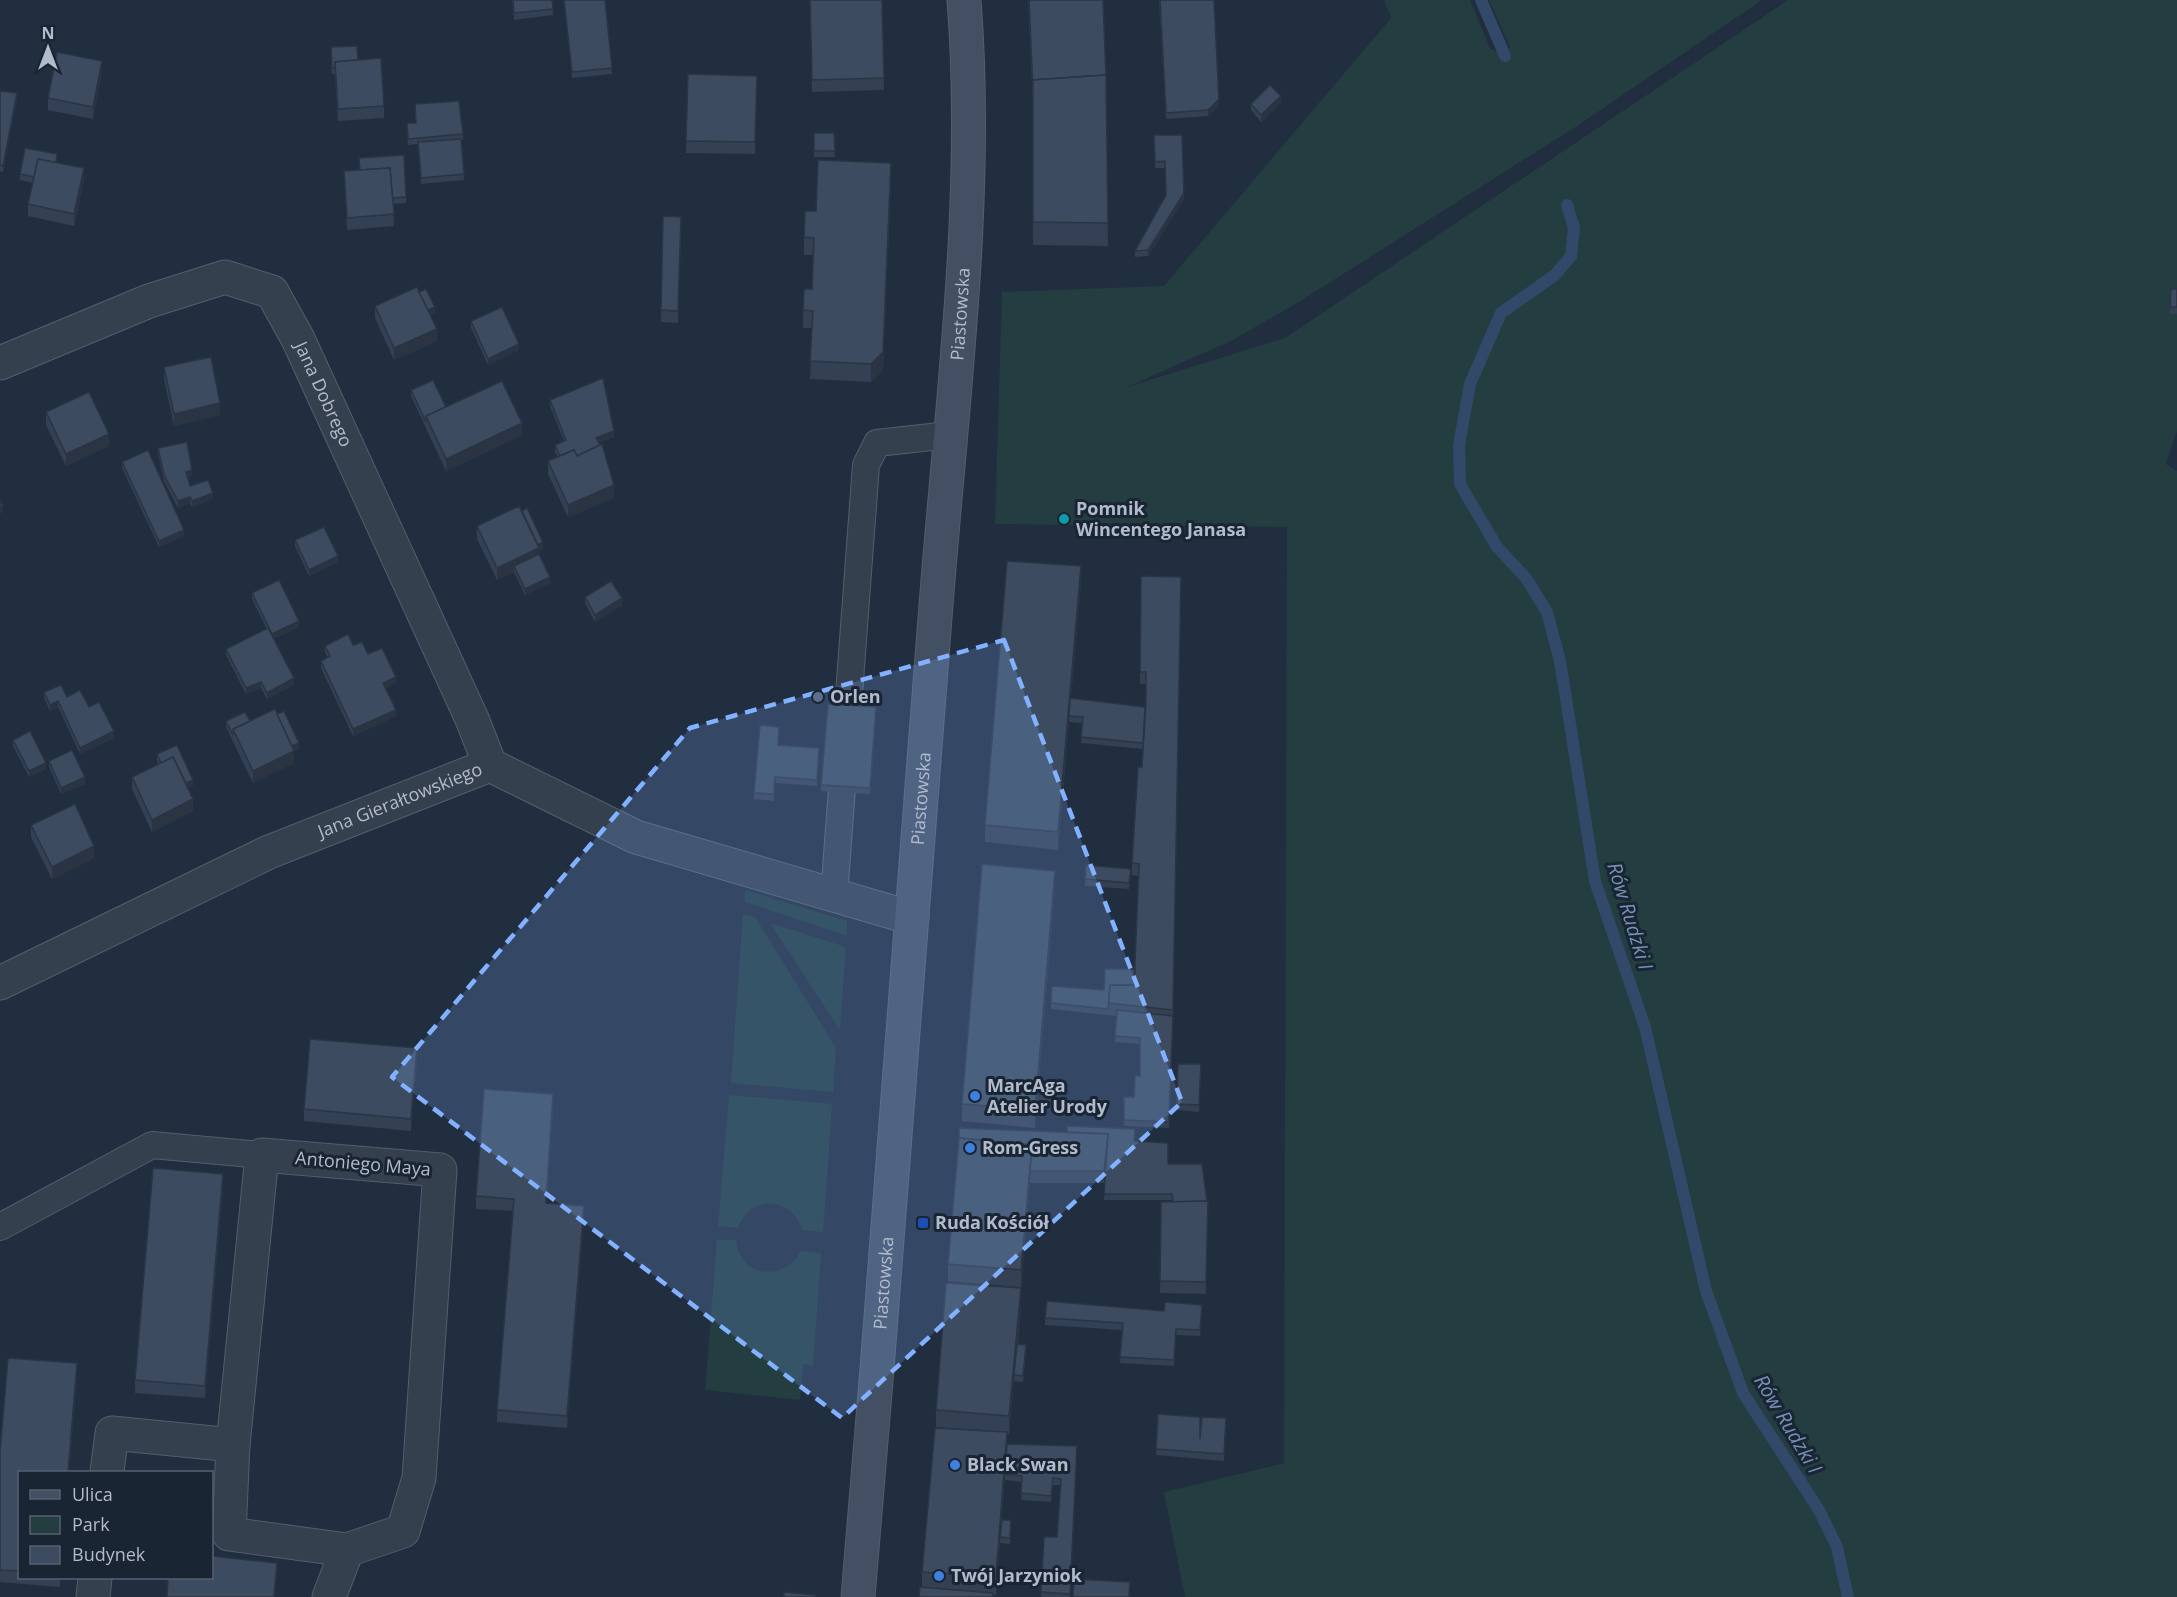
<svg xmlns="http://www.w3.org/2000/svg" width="2177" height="1597" font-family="'Open Sans',sans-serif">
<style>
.green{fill:#233d41}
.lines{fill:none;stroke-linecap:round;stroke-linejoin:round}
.stream{stroke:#334969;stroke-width:12}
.lane-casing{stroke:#535e6d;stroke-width:28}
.street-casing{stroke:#535e6d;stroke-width:35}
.secondary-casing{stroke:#535e6d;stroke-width:35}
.lane{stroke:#35404f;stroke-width:26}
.street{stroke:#35404f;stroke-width:33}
.secondary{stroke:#434f63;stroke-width:33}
.wall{fill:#344053}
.shaded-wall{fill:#2b3443}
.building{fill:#3d4b60;stroke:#2b3443;stroke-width:1.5}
.marked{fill:#82b2ff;fill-opacity:0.2;stroke:#82b2ff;stroke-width:4.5;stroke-dasharray:12 8;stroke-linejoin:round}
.culture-dot{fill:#0f9aa8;stroke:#1a2534;stroke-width:2}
.service-dot{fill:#5c6f8a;stroke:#1a2534;stroke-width:2}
.shop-dot{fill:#3f7fe0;stroke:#1a2534;stroke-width:2}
.transit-dot{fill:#1a4fb4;stroke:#1a2534;stroke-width:2}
.labels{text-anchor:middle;stroke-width:6;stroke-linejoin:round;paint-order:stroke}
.street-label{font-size:18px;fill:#b1bbcb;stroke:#1a2534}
.poi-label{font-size:18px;font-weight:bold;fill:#b1bbcb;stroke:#1a2534;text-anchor:start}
.water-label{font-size:20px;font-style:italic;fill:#7591b5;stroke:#1a2534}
</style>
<rect width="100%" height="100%" fill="#212e40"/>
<g class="green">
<polygon points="1384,0 1470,0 1490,48 1505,56 1510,47 1489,0 1762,0 1574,128 1299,302 1231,341 1127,387 1285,338 1788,0 2177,0 2177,431 2166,464 2177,471 2177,1597 1185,1597 1164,1492 1284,1463 1287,527 995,524 1002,292 1164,286 1391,18"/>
<polygon points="745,890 847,921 847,936 745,902"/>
<polygon points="743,914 755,917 836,1048 833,1092 731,1083"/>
<polygon points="770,923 846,947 840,1030"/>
<path d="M729 1095 832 1104 823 1232 802 1230C793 1196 749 1194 738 1228L718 1226Z"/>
<path d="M717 1240H736C739 1278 785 1282 801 1251L821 1253 813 1366 803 1364 800 1400 705 1390Z"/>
</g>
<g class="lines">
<g class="stream">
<polyline points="1481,0 1505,56"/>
<polyline points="1567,205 1574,228 1571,256 1555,275 1501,313 1470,384 1459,445 1460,484 1497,547 1526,578 1547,612 1560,661 1595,881 1645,1027 1706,1291 1743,1393 1819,1510 1837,1547 1848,1597"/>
</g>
<defs>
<g id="lane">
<polyline points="834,896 866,465 877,443 949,435"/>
<polyline points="0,1227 152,1145 262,1155"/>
</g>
<g id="street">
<path id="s1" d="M0 363 149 301 225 277 272 292 298 339 472 719 490 765"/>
<path id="s2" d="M0 983 269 852 490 765 636 837 912 918"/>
<polyline points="107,1472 112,1433 233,1445"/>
<polyline points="93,1597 95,1578"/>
<polyline points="329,1597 347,1550 403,1531 419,1478 440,1170 262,1155 233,1445 229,1534 347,1550"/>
</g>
<g id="secondary">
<path id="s3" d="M858 1597C886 1271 910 945 935 618 950 417 980 201 964 0"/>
</g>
</defs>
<use href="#lane" class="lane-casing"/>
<use href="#street" class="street-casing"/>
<use href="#secondary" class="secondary-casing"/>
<use href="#lane" class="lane"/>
<use href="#street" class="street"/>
<use href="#secondary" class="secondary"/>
</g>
<g class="wall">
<polygon points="512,0 552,0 553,15 514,20"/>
<polygon points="564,0 605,0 612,74 572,78"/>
<polygon points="810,0 882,0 884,90 812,92"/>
<polygon points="1028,0 1103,0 1106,75 1108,246 1033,245 1033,102"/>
<polygon points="1159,0 1219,105 1208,116 1166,119"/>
<polygon points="331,54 358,60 384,106 384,118 338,121 335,74 332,74"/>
<polygon points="102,73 93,119 48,110 48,98"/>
<polygon points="688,74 757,76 755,154 686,153"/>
<polygon points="0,91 17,99 3,172 0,171"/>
<polygon points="1281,102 1261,122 1251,110 1251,104"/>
<polygon points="415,104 463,134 463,140 461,140 464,180 421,184 418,144 408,145 407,129 407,123 416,123"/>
<polygon points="814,133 834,133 835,157 814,157"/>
<polygon points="1154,135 1184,199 1148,256 1135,257 1135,251 1166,195 1165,168 1155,168"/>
<polygon points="57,163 84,180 74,226 28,216 28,204 33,183 20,180 20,174"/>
<polygon points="344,171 406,197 406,203 393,204 394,226 347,230"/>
<polygon points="891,180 883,370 871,382 810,379 812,328 803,328 803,310 812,289 813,255 804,255 804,237 816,211"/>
<polygon points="663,216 681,229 678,323 661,322"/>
<polygon points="2171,289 2177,289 2177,314 2170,314"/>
<polygon points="375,306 435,313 430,315 437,341 394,360 375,318"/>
<polygon points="471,321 519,350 488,365 471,328"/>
<polygon points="164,367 220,415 174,426 164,379"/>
<polygon points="411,390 446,407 522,435 446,471 411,396"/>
<polygon points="550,400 614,437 598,443 614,498 568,517 548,474 548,461 558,457 555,452 555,445 564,441 550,406"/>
<polygon points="46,412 109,446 66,466 46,425"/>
<polygon points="158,448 192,476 188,477 190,486 213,499 192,507 190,503 178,508 164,481 158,454"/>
<polygon points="122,462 184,536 159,547 122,468"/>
<polygon points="477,526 543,549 539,551 539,554 550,583 525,595 514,572 497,580 477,539"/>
<polygon points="295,540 338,562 309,576 295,546"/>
<polygon points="1141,576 1181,577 1173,1022 1169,1128 1124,1126 1124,1097 1134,1097 1140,1076 1140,1044 1115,1042 1117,1016 1051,1009 1051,1003 1104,990 1135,969 1138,876 1132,875 1132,863 1142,767 1143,749 1081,743 1082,723 1069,722 1058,850 985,842 985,825 1081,583 1071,698 1145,707 1146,684 1140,684"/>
<polygon points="252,593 299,627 273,639 294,685 267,699 261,688 246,694 226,655 226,649 267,629 252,599"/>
<polygon points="585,597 622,605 595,622 585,603"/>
<polygon points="353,645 368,654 396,683 385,688 396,716 353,736 321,668 321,661 328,658 325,652 325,646"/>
<polygon points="44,692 67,697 114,738 80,754 58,707 50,711 44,698"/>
<polygon points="277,714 299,749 294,751 294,763 253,783 226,727 226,721 250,721"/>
<polygon points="876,714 870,794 821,791 821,785"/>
<polygon points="779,733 778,745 819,754 817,786 775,783 774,801 754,799 754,793"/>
<polygon points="13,740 46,769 29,777 13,746"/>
<polygon points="157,754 193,786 188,788 193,811 152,832 132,789 132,777 158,764 157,760"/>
<polygon points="49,761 85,784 61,794 49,767"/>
<polygon points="31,825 94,858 52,879 31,837"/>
<polygon points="1131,875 1129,889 1085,886 1085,879"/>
<polygon points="1055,889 1035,1128 962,1121 962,1104"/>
<polygon points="417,1060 411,1131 304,1121 304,1109"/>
<polygon points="1178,1064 1201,1064 1199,1112 1177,1110"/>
<polygon points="553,1107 547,1203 584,1218 567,1428 497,1422 497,1410 513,1211 476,1209 476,1196"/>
<polygon points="959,1138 1135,1141 1168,1164 1207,1201 1206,1294 1160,1293 1161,1202 1172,1202 1172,1200 1104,1200 1106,1160 1104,1183 1030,1183 1021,1288 1021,1305 1018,1344 1026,1351 1023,1382 1014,1381 1014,1380 1009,1434 1007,1433 1007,1444 1077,1446 1070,1597 1041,1597 1044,1537 1057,1537 1061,1485 1053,1485 1051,1502 1021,1500 1022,1482 1005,1480 1005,1474 1001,1528 1011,1526 1010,1544 1000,1543 1000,1540 996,1595 922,1587 922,1572 961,1429 936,1427 936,1410 1017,1287 948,1281 948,1264"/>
<polygon points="223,1187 205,1398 135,1393 135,1380"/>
<polygon points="1164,1311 1202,1311 1200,1336 1176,1335 1174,1366 1120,1363 1122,1330 1045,1325 1045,1318"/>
<polygon points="77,1375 69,1473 20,1473 20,1578 60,1578 60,1587 0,1582 0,1451"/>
<polygon points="1158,1414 1200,1439 1226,1424 1224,1461 1156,1455"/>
</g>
<g class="shaded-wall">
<polygon points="102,61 102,73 93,119 93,107"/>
<polygon points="17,93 17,99 3,172 3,166"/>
<polygon points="1281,96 1281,102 1261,122 1261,115"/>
<polygon points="1219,99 1219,105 1208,116 1208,110"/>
<polygon points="891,163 883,370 871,382 871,364"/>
<polygon points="84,168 84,180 74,226 74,214"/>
<polygon points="1184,193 1184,199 1148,256 1148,250"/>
<polygon points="435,307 435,313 425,317 425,311"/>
<polygon points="437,329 437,341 394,360 394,348"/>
<polygon points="519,344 519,350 488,365 488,359"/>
<polygon points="220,403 220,415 174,426 174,414"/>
<polygon points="522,423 522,435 446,471 446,459"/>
<polygon points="614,431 614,437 596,444 596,438"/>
<polygon points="109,434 109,446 66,466 66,454"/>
<polygon points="192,470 192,476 186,478 186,472"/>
<polygon points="614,485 614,498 568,517 568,505"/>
<polygon points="213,493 213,499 192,507 192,501"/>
<polygon points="190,497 190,503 178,508 178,501"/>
<polygon points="3,506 3,512 0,514 0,508"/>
<polygon points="184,530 184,536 159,547 159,541"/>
<polygon points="543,542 543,549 539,551 539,561 514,566 514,572 497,580 497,568"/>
<polygon points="338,556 338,562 309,576 309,570"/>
<polygon points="1081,566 1081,583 1058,850 1058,832"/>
<polygon points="550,577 550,583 525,595 525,589"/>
<polygon points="622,598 622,605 595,622 595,615"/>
<polygon points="299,621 299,627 272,640 272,634"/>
<polygon points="396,677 396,683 383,689 383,683"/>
<polygon points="294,678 294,685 267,699 267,693"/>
<polygon points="261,682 261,688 246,694 246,688"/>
<polygon points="58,701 58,707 50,711 50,705"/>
<polygon points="396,710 396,716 353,736 353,729"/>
<polygon points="114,731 114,738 80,754 80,748"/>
<polygon points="299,743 299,749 294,751 294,763 253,783 253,771 289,747"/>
<polygon points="46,763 46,769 29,777 29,771"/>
<polygon points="85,777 85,784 61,794 61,788"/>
<polygon points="193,780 193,786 184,791 184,785"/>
<polygon points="193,799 193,811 152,832 152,820"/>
<polygon points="94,846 94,858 52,879 52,867"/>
<polygon points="1055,871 1055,889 1035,1128 1035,1110"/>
<polygon points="417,1048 417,1060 411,1131 411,1119"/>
<polygon points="553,1094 553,1107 546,1215 546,1203"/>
<polygon points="1108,1134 1108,1146 1104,1183 1104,1171"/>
<polygon points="1032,1145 1030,1183 1021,1288 1021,1270"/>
<polygon points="223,1174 223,1187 205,1398 205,1386"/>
<polygon points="584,1206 584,1218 567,1428 567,1416"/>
<polygon points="1021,1288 1021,1305 1009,1434 1009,1416"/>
<polygon points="77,1363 77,1375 69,1473 68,1473"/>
<polygon points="1007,1432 1007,1450 996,1595 996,1577"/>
<polygon points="277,1563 277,1575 275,1597 274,1597"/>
</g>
<g class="building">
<polygon points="513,0 552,0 553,9 514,13"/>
<polygon points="564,0 605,0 612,68 572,72"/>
<polygon points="810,0 882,0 884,78 812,80"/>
<polygon points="1029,0 1103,0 1106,75 1033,80 1033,90"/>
<polygon points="1160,0 1214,0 1219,99 1208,110 1166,113"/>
<polygon points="357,46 358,60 335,62 335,68 332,68 331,47"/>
<polygon points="57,52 102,61 93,107 48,98"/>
<polygon points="381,58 384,106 338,109 335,62"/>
<polygon points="688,74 757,76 755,142 686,141"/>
<polygon points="1106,75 1108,223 1033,222 1033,80"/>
<polygon points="1270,85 1281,96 1261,115 1251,104"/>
<polygon points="0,91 17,93 3,166 0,165"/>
<polygon points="459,101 463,134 408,139 407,123 416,123 415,104"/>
<polygon points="814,133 834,133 835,151 814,151"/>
<polygon points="1154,135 1182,135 1184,193 1148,250 1135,251 1166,195 1165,161 1155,162"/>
<polygon points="461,139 464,174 421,178 418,142"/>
<polygon points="25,148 57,154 56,163 38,159 34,177 20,174"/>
<polygon points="404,155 406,197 392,198 390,168 360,170 359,158"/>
<polygon points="38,159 84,168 74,214 28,204"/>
<polygon points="818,160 891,163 883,352 871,364 810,361 813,311 803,310 804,289 812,289 814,238 804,237 805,211 816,211"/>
<polygon points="390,168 394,214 347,218 344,171"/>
<polygon points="663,216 681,217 678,311 661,310"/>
<polygon points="417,287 437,329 394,348 375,306"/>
<polygon points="426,289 435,307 428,310 419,292"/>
<polygon points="2171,289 2177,289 2177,307 2170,307"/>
<polygon points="502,307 519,344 488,359 471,321"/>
<polygon points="211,357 220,403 174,414 164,367"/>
<polygon points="603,378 614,431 596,438 600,445 577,456 574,450 560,456 555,445 566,440 550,400"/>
<polygon points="433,380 446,407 426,416 426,422 411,390"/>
<polygon points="502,381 522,423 446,459 426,416"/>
<polygon points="89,392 109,434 66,454 46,412"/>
<polygon points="187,442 192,470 186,472 190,486 208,480 213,493 192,501 190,497 178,501 164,475 158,448"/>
<polygon points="602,444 614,485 568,505 548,461 574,450 577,456"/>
<polygon points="148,450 184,530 159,541 122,462"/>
<polygon points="0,500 3,506 0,508"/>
<polygon points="519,506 539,548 497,568 477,526"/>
<polygon points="527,508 543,542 538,545 522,511"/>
<polygon points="324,527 338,556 309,570 295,540"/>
<polygon points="539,554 550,577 525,589 514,566"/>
<polygon points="1007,561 1081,566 1058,832 985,825"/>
<polygon points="1141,576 1181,577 1173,1010 1108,1003 1110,985 1134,985 1139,864 1132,863 1138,767 1142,767 1146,701 1146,672 1140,672"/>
<polygon points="279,580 299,621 272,634 252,593"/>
<polygon points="611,581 622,598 595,615 585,597"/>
<polygon points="268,628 294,678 267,693 261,682 246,688 226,649"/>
<polygon points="348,634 353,645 362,642 368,654 382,648 396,677 383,683 396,710 353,729 321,661 330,656 325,646"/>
<polygon points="61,685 67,697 80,690 89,707 99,702 114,731 80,748 58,701 50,705 44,692"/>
<polygon points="1070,698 1145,707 1143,743 1081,737 1083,717 1069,716"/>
<polygon points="828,704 876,707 870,788 821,785"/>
<polygon points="275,709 294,751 253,771 233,729"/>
<polygon points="284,711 299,743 292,746 277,714"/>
<polygon points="245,712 250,721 233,729 233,735 226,721"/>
<polygon points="760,725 779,727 778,745 819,748 817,780 775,777 774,794 754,793"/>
<polygon points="30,731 46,763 29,771 13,740"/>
<polygon points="177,745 193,780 186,783 173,757 161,763 157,754"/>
<polygon points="72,750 85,777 61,788 49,761"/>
<polygon points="173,757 193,799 152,820 132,777"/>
<polygon points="75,804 94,846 52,867 31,825"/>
<polygon points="982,864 1055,871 1035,1110 962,1104"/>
<polygon points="1086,865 1131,869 1129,883 1085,879"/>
<polygon points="1105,969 1135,969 1134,985 1110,985 1108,1009 1051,1003 1052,986 1104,990"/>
<polygon points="1117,1010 1173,1016 1169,1122 1124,1120 1124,1097 1134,1097 1135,1075 1140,1076 1140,1038 1115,1036"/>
<polygon points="310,1039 417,1048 411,1119 304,1109"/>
<polygon points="1178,1064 1201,1064 1199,1105 1177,1104"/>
<polygon points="484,1089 553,1094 546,1203 584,1206 567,1416 497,1410 514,1199 476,1196"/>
<polygon points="1067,1126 1135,1129 1134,1141 1168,1143 1168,1164 1202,1164 1207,1201 1173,1202 1172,1194 1104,1194 1108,1134 1067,1132"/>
<polygon points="959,1128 1108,1134 1104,1171 1030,1171 1032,1145 959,1138"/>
<polygon points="959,1138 1032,1145 1021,1270 948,1264"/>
<polygon points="153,1168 223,1174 205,1386 135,1380"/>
<polygon points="1208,1201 1206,1282 1160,1281 1161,1202"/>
<polygon points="946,1283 1021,1288 1009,1416 936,1410"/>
<polygon points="1047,1301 1164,1311 1165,1302 1202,1305 1200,1330 1176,1329 1174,1360 1120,1357 1123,1323 1045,1318"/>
<polygon points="1017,1344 1026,1345 1023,1376 1014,1375"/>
<polygon points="8,1358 77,1363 68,1473 20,1473 20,1571 0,1570 0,1451"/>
<polygon points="1158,1414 1200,1417 1200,1439 1202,1417 1226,1418 1224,1454 1156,1449"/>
<polygon points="935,1428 1007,1432 996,1577 922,1572"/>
<polygon points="1007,1444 1077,1446 1070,1594 1041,1592 1044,1537 1057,1537 1061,1479 1053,1478 1051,1496 1021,1493 1022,1476 1005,1474"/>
<polygon points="1002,1520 1011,1520 1010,1538 1000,1537"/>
<polygon points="212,1556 277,1563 274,1597 167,1597 168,1578 212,1578"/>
<polygon points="1074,1579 1130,1582 1129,1597 1073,1597"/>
<polygon points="920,1587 993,1593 993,1597 919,1597"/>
<polygon points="784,1592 815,1595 815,1597 784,1597"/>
</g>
<path class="marked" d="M1004 640 1182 1102 842 1418 392 1077 690 728Z"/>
<circle class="culture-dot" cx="1064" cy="519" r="6"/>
<circle class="service-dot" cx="818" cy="697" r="6"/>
<g class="shop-dot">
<circle cx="975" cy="1096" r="6"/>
<circle cx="970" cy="1148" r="6"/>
<circle cx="955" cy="1465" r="6"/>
<circle cx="939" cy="1576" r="6"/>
</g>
<rect class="transit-dot" x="917" y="1217" width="12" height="12" rx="3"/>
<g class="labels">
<g class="street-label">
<text dy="6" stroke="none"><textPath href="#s3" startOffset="1287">Piastowska</textPath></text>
<text dy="6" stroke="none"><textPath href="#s1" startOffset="405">Jana Dobrego</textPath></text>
<text dy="6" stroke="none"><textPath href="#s3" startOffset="801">Piastowska</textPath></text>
<text dy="6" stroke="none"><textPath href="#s2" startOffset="440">Jana Gierałtowskiego</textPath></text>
<text transform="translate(363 1164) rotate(5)" y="6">Antoniego Maya</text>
<text dy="6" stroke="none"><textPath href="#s3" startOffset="315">Piastowska</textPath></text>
</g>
<g class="poi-label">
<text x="1076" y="515">Pomnik<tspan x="1076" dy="21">Wincentego Janasa</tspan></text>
<text x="830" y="703">Orlen</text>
<text x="987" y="1092">MarcAga<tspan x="987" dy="21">Atelier Urody</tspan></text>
<text x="982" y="1154">Rom-Gress</text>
<text x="935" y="1229">Ruda Kościół</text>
<text x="967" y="1471">Black Swan</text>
<text x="951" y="1582">Twój Jarzyniok</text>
</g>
<g class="water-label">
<text transform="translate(1630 916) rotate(73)" y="7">Rów Rudzki I</text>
<text transform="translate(1788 1424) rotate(59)" y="7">Rów Rudzki I</text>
</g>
</g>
<rect x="18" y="1471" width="195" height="108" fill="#1a2534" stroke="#566170" stroke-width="1.5"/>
<rect x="30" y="1490" width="30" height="9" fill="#434f63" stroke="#566170" stroke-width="1.5"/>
<text x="72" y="1501" font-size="18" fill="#b1bbcb">Ulica</text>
<rect x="30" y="1516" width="30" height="18" fill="#233d41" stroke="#566170" stroke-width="1.5"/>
<text x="72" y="1531" font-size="18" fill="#b1bbcb">Park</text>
<rect x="30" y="1546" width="30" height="18" fill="#3d4b60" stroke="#566170" stroke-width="1.5"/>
<text x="72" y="1561" font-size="18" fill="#b1bbcb">Budynek</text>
<g transform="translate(48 48)" stroke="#1a2534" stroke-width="4.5" paint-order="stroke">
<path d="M0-4.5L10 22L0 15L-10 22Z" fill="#b1bbcb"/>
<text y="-9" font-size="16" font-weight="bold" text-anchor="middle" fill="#b1bbcb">N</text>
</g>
</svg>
